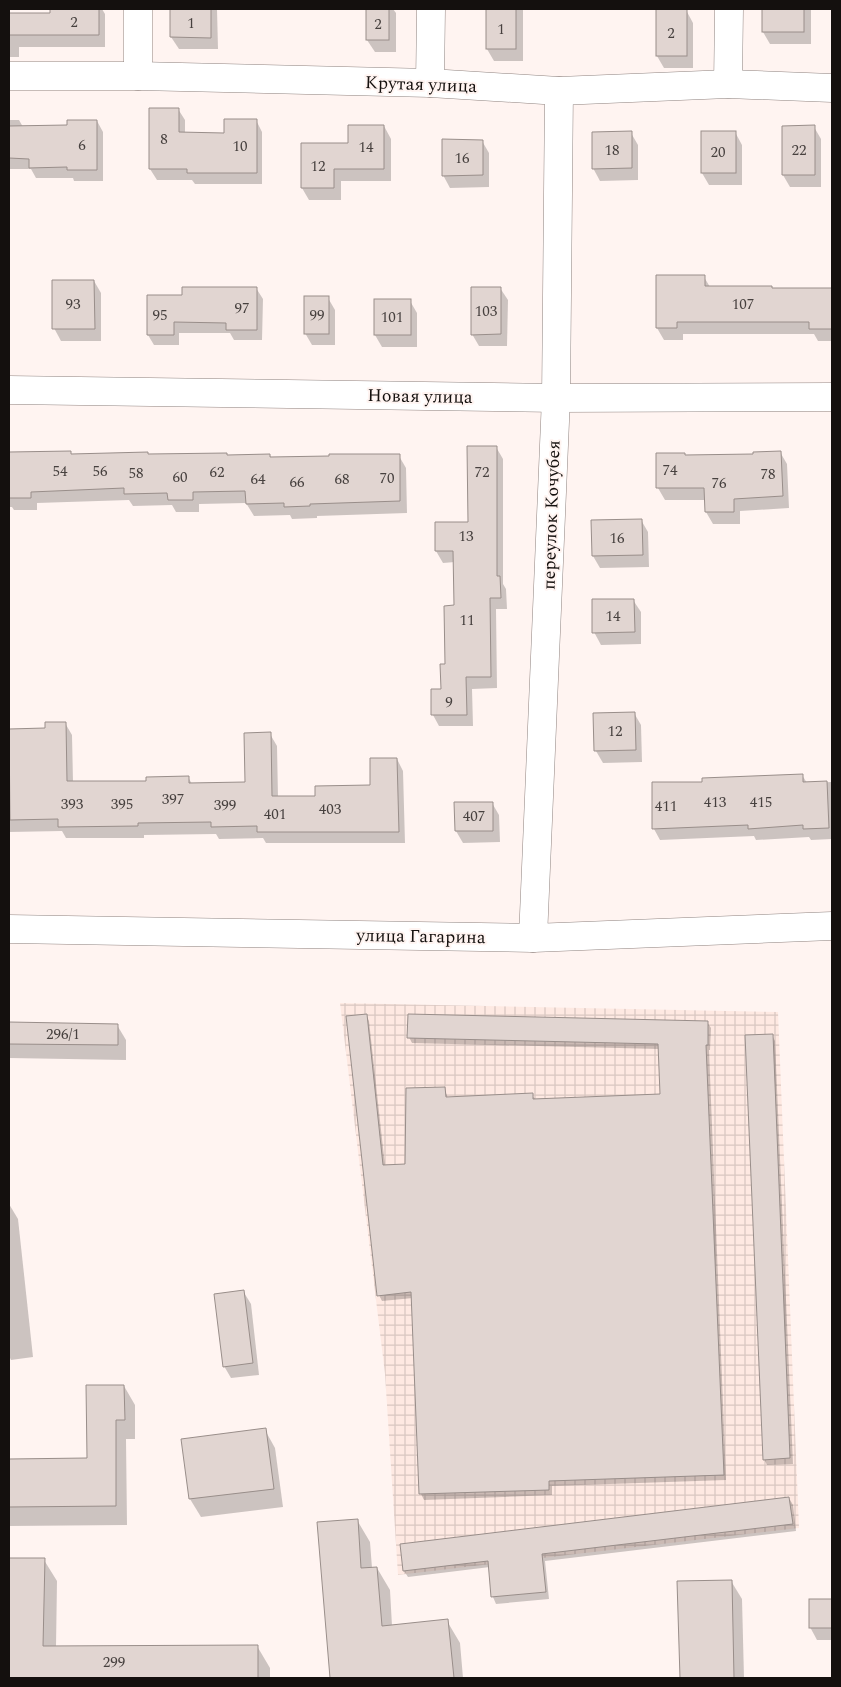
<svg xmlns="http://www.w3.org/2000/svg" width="841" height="1687" font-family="Spectral,serif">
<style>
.industrial{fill:url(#industrial-grid)}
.shadow{fill:#0003}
.building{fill:#e1d5d1;stroke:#998e8a}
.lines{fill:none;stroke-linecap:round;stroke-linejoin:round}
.minor-casing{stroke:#908480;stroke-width:29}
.minor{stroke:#fff;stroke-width:28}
.labels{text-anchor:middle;stroke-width:4;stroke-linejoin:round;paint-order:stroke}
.number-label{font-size:15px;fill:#47413f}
.street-label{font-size:18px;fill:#14100e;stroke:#fff4f1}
</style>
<defs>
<pattern id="industrial-grid" width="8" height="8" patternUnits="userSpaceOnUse" patternTransform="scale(1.25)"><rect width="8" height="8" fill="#fee9e2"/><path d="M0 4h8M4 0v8" fill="none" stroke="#d9c7c1"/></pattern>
</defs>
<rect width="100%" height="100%" fill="#fff4f1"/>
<polygon class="industrial" points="340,1003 778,1012 799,1528 398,1575 385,1374"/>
<g class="shadow">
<polygon points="52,9 102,9 105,14 105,47 19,47 19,57 9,57 9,15 52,15"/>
<polygon points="171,9 217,9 218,49 179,49 171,37"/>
<polygon points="367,9 393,9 396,13 396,52 375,52 367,40"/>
<polygon points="487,9 523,9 523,61 494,61 487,49"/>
<polygon points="763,9 811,9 811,44 770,44 763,32"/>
<polygon points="657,10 686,10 693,23 693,68 664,68 657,56"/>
<polygon points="150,109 178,109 185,120 185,134 225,134 256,120 262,132 262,184 195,184 192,180 157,180 150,169"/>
<polygon points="9,120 19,120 23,127 68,126 97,121 103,132 103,181 74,181 73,178 36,178 31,169 9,169"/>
<polygon points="384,126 391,139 391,181 341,181 341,200 309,200 302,188 349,144"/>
<polygon points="814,127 821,139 821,187 790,187 783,175"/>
<polygon points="735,132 742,145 742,185 709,185 702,173"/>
<polygon points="631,133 638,145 638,180 600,181 593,168"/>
<polygon points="482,141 489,153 489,187 450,188 443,175"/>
<polygon points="704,277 710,287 832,290 832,341 818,341 814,334 683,334 683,340 664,340 657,328"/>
<polygon points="94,281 101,293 101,341 61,341 54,328"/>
<polygon points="256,288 263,299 262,340 234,340 230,333 179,333 179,345 154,345 148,335 183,296"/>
<polygon points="500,288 508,300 507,346 479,346 472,334"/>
<polygon points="328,298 335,310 335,345 312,345 305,333"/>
<polygon points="410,301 417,313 417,347 382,347 375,335"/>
<polygon points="496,447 503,459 503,584 506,589 507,609 496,609 497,688 472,689 473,726 439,726 433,715 442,690 455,607 455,562 443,563 436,551 436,523 469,523"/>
<polygon points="780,452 787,464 789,508 740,511 740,524 713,524 706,512 706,500 665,500 658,488 657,454 685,456 755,455"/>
<polygon points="70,453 72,455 270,455 271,458 399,456 406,468 407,513 317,516 317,518 292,519 290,515 254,516 246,503 199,504 199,512 176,512 172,505 133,506 129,500 37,503 37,510 14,510 12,507 9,507 9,454"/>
<polygon points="641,520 648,532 649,567 600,568 593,556"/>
<polygon points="633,600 641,612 641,644 601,645 594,632"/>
<polygon points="634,713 641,725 642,762 603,763 596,751"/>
<polygon points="65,723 72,735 73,782 147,782 188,777 192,784 246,783 270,734 277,746 278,797 316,797 371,787 397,759 403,771 405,843 266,843 263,838 219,839 216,834 144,835 144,838 66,838 62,831 9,832 9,730 46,730"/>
<polygon points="802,775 807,783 832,782 832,839 811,840 809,837 756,840 754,836 660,840 654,829 703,783"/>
<polygon points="492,803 499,815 500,842 463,843 456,831"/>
<polygon points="366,1015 369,1021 385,1166 406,1166 444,1088 448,1098 532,1095 536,1100 661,1095 659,1049 412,1043 409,1037 707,1022 711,1028 710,1050 709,1050 726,1480 552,1486 552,1495 424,1500 421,1494 413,1298 382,1301 379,1295"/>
<polygon points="9,1023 117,1025 126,1040 126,1060 9,1058"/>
<polygon points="772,1035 775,1041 793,1464 767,1465 764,1459"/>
<polygon points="9,1204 18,1219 33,1357 11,1360 9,1356"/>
<polygon points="243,1291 251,1304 259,1375 231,1378 224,1366"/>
<polygon points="124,1386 135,1405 135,1439 126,1439 127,1525 9,1526 9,1460 88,1459"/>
<polygon points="265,1430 275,1448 283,1507 201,1517 190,1499 183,1440"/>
<polygon points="789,1498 793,1505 796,1531 545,1561 549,1599 496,1604 493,1597 490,1567 408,1577 404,1571"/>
<polygon points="357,1520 370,1542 372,1568 377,1568 390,1590 392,1626 447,1621 460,1643 463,1678 331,1678 318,1523"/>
<polygon points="9,1559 44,1560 57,1581 56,1647 257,1646 270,1668 270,1678 9,1678"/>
<polygon points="731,1581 742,1599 744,1678 681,1678 678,1582"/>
<polygon points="810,1600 832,1600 832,1640 817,1640 810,1627"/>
</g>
<g class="building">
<polygon points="50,9 99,9 99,35 9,35 9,13 50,13"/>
<polygon points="170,9 211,9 211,38 170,37"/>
<rect x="366" y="9" width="23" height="31"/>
<rect x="486" y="9" width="30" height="40"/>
<rect x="656" y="9" width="31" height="47"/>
<rect x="762" y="9" width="42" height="23"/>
<polygon points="149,108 179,108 179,132 224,133 224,119 257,119 257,173 187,173 187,169 149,169"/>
<polygon points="67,120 97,120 97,170 67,170 67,167 29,168 29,159 9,158 9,126 67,125"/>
<polygon points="348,125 384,125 384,169 334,169 334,188 301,188 301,143 348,143"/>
<polygon points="815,125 815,175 782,175 782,126"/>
<polygon points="632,131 632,168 592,169 592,132"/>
<rect x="701" y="131" width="35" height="42"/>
<polygon points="442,139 483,140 483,175 442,176"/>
<polygon points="656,275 705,275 705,286 772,286 772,288 832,288 832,329 809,329 809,322 677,322 677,328 656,328"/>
<polygon points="52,280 94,280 95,329 52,329"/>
<polygon points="182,287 257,287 257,330 226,330 226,323 174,322 174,335 147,335 147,295 182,295"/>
<polygon points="471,287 501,287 501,334 471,335"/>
<rect x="304" y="296" width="25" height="38"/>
<rect x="374" y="299" width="37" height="36"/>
<polygon points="467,446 497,446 497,576 500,576 501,598 490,598 491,677 466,677 467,715 431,715 431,689 441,689 440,664 445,664 444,606 454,605 453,551 435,551 435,522 468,522"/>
<polygon points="71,451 71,454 148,452 148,454 227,453 227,455 270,454 270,457 329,456 329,454 400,454 400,501 310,504 310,506 284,507 284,503 246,504 245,491 193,492 193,500 168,500 167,493 124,494 124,488 31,492 31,498 9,498 9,452"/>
<polygon points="781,451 783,496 734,499 734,512 705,512 704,488 656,488 656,453 685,453 685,455 753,454 753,452"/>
<polygon points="642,519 643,555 592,556 591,520"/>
<polygon points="592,599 634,599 635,632 592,633"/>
<polygon points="635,712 636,750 594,751 593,713"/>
<polygon points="45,722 66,722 67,781 146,781 146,777 189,776 189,783 245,782 244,733 271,732 272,796 315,796 315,786 370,785 370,758 397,758 399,832 257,832 257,826 211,827 211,822 138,823 138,826 58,827 58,819 10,820 9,729 45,728"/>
<polygon points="803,774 803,782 827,781 829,828 803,829 803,825 748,829 748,825 652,829 652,782 702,782 702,778"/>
<polygon points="454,802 493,802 493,831 455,831"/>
<polygon points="367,1014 383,1165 405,1164 406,1088 445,1087 446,1097 533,1093 533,1099 660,1094 658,1044 407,1038 408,1014 708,1021 708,1045 706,1045 724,1475 549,1481 549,1490 419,1494 411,1292 377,1296 346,1016"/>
<polygon points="9,1022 118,1024 118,1045 9,1044"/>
<polygon points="773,1034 790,1458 763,1460 745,1035"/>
<polygon points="244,1290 253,1363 223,1367 214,1294"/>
<polygon points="86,1385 124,1385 125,1420 116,1420 116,1506 9,1507 9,1459 87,1458"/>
<polygon points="266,1428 274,1489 189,1499 181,1439"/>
<polygon points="789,1497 793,1524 542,1554 546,1592 491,1597 488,1561 403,1571 400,1544"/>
<polygon points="358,1519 361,1568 377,1567 382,1626 448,1619 454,1678 330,1678 317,1522"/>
<polygon points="9,1558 45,1558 43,1646 258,1645 258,1678 9,1678"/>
<polygon points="732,1580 734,1678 680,1678 677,1581"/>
<rect x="809" y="1599" width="23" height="29"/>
</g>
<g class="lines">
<defs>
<g id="minor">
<polyline points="9,76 138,76 430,83 559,91 728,84 832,88"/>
<polyline points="138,76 138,9"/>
<polyline points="430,83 431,9"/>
<polyline points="728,84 729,9"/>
<polyline points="9,390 556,398 832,397"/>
<polyline points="9,929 533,938 832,926"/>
<polyline points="533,938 556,398 559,91"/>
</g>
</defs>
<use href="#minor" class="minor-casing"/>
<use href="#minor" class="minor"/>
</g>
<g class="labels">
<g class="number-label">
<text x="74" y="27">2</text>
<text x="191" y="28">1</text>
<text x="378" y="29">2</text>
<text x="501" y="34">1</text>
<text x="671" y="38">2</text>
<text x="164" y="144">8</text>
<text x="82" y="150">6</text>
<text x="240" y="151">10</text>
<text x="366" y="152">14</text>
<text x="612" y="155">18</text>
<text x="799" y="155">22</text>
<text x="718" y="157">20</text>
<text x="462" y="163">16</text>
<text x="318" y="171">12</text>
<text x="73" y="309">93</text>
<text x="743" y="309">107</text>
<text x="242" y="313">97</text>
<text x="486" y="316">103</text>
<text x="160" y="320">95</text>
<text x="317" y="320">99</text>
<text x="392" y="322">101</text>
<text x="670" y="475">74</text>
<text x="60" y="476">54</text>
<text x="100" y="476">56</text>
<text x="217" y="477">62</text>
<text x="482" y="477">72</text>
<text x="136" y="478">58</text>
<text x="768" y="479">78</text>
<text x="180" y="482">60</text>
<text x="387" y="483">70</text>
<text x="258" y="484">64</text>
<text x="342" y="484">68</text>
<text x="297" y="487">66</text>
<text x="719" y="488">76</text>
<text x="466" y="541">13</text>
<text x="617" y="543">16</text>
<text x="613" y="621">14</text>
<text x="467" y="625">11</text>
<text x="449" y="707">9</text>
<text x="615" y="736">12</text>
<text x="173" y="804">397</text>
<text x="715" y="807">413</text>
<text x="761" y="807">415</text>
<text x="72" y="809">393</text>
<text x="122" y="809">395</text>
<text x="225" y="810">399</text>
<text x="666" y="811">411</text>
<text x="330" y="814">403</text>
<text x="275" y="819">401</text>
<text x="474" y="821">407</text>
<text x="63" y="1039">296/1</text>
<text x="114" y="1667">299</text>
</g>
<g class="street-label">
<text transform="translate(421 84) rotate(2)" y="6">Крутая улица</text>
<text transform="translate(420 396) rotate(1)" y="6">Новая улица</text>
<text transform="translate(551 515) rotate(-88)" y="6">переулок Кочубея</text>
<text transform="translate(421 936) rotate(1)" y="6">улица Гагарина</text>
</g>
</g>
<rect width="841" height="1687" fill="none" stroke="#14100e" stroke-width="20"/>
</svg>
